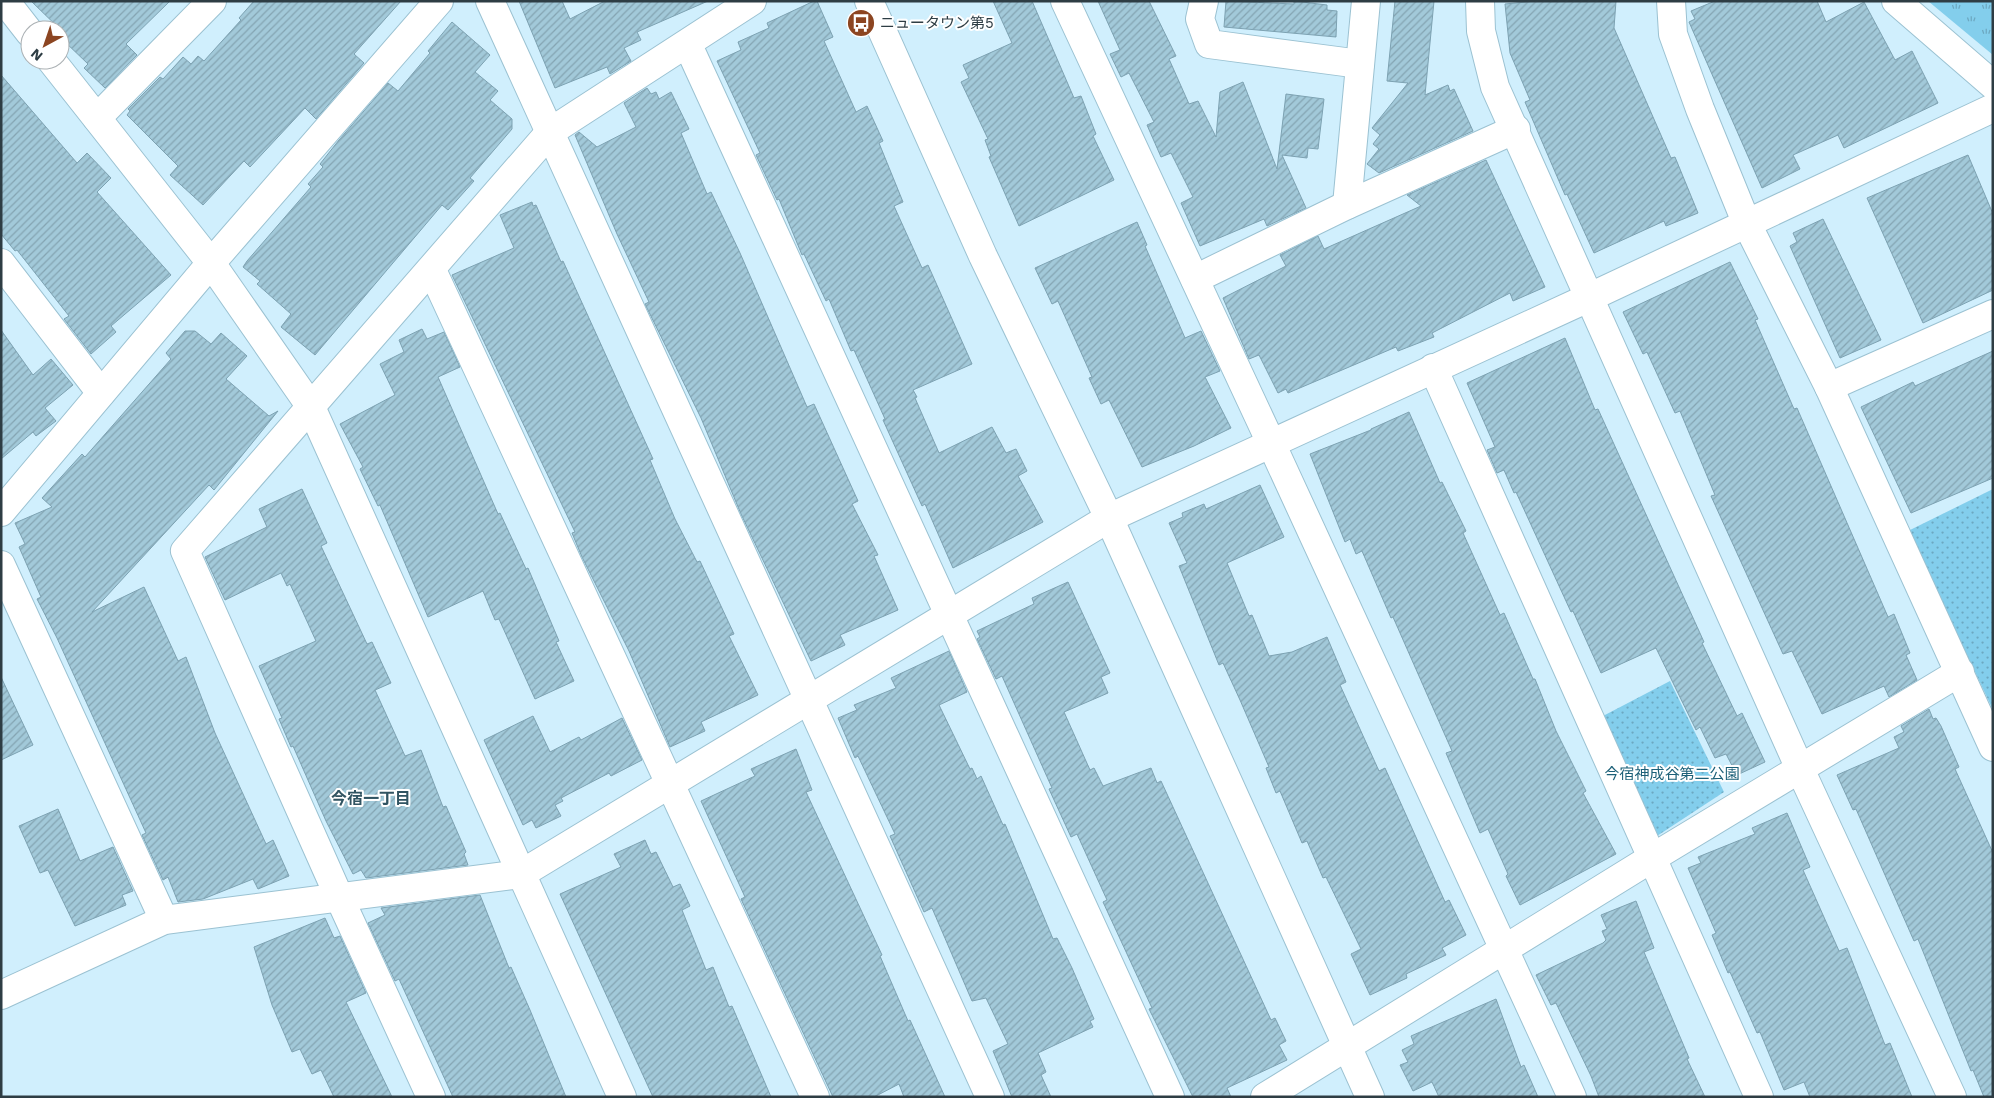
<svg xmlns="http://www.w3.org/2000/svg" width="1994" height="1098" font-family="'Work Sans','Noto Sans JP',sans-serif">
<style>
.grass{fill:url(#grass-tufts)}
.park{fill:url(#park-dots)}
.building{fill:url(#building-hatch);stroke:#7da2b2}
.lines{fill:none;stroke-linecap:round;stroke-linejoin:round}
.minor-casing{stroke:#9bc2d2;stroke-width:30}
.minor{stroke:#fff;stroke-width:28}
.labels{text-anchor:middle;stroke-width:4;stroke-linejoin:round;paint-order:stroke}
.poi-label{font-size:15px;fill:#2e3d44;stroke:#fff;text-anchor:start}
.park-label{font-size:15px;fill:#1c6078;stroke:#fff}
.neighbourhood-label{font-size:16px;font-weight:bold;fill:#315462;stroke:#fff}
</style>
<defs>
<pattern id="grass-tufts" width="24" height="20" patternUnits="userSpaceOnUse" patternTransform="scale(1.25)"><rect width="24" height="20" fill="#83ceec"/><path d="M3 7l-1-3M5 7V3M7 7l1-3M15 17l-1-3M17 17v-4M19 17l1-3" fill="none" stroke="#6ca8c1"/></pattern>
<pattern id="park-dots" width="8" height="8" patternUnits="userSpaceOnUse" patternTransform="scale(1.25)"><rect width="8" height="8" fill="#83ceec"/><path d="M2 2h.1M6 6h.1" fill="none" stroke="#6ca8c1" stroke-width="1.8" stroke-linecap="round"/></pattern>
<pattern id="building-hatch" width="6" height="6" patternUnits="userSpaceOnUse" patternTransform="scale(1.25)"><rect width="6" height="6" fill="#a2c9d9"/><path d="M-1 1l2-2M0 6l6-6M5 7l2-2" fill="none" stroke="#84a4b2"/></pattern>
</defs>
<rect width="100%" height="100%" fill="#d0effd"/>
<polygon class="grass" points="1928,1 1993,1 1993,55"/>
<g class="park">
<polygon points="1993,489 1993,710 1908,531"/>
<polygon points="1670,681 1724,792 1657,836 1603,716"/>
</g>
<g class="building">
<polygon points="31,1 170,1 126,44 137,55 105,88 84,68 88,64 63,40 67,36"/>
<polygon points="254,1 401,1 354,54 364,63 316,119 305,108 250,167 244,161 203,205 170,175 178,166 127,115 130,111 128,109 160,77 163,79 183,57 191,64 198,56 204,61 241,20 239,18"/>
<polygon points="519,1 562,1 570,19 605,1 708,1 637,32 641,40 624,48 631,61 610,74 607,67 555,88"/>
<polygon points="814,1 817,1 833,37 824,41 856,112 867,106 883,141 879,143 903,202 894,206 922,268 928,265 972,364 913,390 917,397 915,398 939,453 992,427 1006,453 1016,449 1027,471 1018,476 1043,522 953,568 925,504 922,506 883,420 885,419 854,350 851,351 829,299 826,301 804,254 802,255 779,199 777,200 756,155 760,153 717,61 741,50 738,42 769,28 767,23"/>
<polygon points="993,1 1032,1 1074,98 1081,96 1096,134 1093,136 1114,180 1019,226 989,157 991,156 985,140 988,139 961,82 969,78 963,65 1012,43"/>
<polygon points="1098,1 1149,1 1176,56 1169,59 1189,104 1198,101 1216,137 1220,92 1243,82 1277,169 1286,94 1324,99 1318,149 1308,148 1307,158 1282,155 1306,208 1267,226 1264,219 1200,246 1181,203 1193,197 1171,153 1161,157 1147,125 1154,122 1129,73 1121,77 1110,54 1120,50"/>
<polygon points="1226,1 1294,4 1294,1 1327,5 1327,10 1337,11 1336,37 1224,27"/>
<polygon points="1395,1 1434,1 1425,95 1448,85 1450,91 1454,89 1473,131 1379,173 1367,164 1379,149 1373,144 1380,135 1372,128 1408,83 1387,81"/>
<polygon points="1536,1 1616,1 1614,28 1671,158 1675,157 1698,213 1666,226 1664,221 1594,253 1567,194 1565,195 1525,102 1530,100 1510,53 1505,4"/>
<polygon points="1715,1 1817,1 1826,22 1864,2 1895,60 1912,51 1938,103 1844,148 1838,135 1793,155 1800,169 1762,188 1689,22 1695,19 1691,11"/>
<polygon points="452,22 490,55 475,72 498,91 490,100 512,119 512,129 470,178 474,181 448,210 442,205 315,355 281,327 291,314 257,284 260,281 243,267 247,261 311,187 308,184 323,167 320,164 339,140 388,83 398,91 430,53 428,51"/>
<polygon points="1,75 77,163 87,153 111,178 97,192 171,275 111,326 116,332 91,354 64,319 69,316 17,250 15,251 1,234"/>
<polygon points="647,88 651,94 656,92 659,99 671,92 689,129 681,133 707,194 711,192 740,253 807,407 814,404 858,501 852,504 878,555 874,556 898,610 840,635 845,645 811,661 741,514 701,418 645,304 649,302 617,234 575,135 579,132 597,147 636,127 624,103"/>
<polygon points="1968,155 1993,214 1993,290 1923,323 1867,198"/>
<polygon points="1486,160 1545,287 1513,301 1510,293 1432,333 1434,337 1398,351 1396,347 1288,393 1286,389 1278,393 1259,355 1249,359 1223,298 1286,266 1280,255 1318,236 1324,249 1421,206 1407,195"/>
<polygon points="532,202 533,206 536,205 561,262 563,261 653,459 650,460 675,519 697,562 700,561 734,634 729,636 758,695 701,722 705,731 670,747 629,651 582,557 572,533 575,532 452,275 514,248 500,215"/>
<polygon points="1823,219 1881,340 1840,358 1790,246 1797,242 1793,233"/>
<polygon points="1137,222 1147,245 1145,246 1185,338 1201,331 1220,371 1205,377 1231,428 1194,446 1142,467 1109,400 1101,404 1089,378 1092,377 1058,301 1052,304 1035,268"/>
<polygon points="1730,262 1758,319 1755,320 1794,409 1797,408 1888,617 1894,614 1910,653 1906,655 1917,680 1889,697 1884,686 1822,714 1792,651 1783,654 1711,496 1715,495 1680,411 1675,413 1647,352 1643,354 1623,312"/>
<polygon points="422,329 427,339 444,332 460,367 438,377 498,514 500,513 526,569 528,568 559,641 556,642 574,681 535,699 499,619 495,620 483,591 428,617 380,505 378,506 360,469 363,467 340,424 395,395 380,364 404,352 399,340"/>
<polygon points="1,330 33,375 51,359 73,385 45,408 56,421 36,436 33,432 1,459"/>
<polygon points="185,331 195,331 211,344 221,333 247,356 226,379 269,416 278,411 214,490 209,485 92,612 144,587 178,661 186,657 215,733 266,844 273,840 289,876 258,889 253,879 203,899 178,902 168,877 163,880 142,835 146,833 57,638 37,599 41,597 19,547 25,544 15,523 52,507 42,498 82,454 85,457 171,359 166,353"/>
<polygon points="1565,338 1595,410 1598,409 1704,642 1702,643 1737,716 1742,713 1765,762 1737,775 1726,754 1715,758 1700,727 1696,730 1656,648 1601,673 1573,611 1571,612 1516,492 1514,493 1504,470 1497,473 1487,450 1495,447 1467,383"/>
<polygon points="1993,351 1993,478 1911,513 1861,407 1913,382 1915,386"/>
<polygon points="1409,412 1440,483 1442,482 1466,531 1463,533 1500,615 1504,613 1533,679 1535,679 1556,731 1586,791 1583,793 1616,854 1520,905 1506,876 1508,874 1488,829 1480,833 1446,753 1452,751 1393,617 1391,618 1362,551 1356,554 1350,539 1345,542 1310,454 1371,430 1371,429"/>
<polygon points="1260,485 1284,537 1227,563 1249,616 1252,615 1269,656 1292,652 1327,637 1346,682 1340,685 1379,771 1385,768 1445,902 1449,900 1466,935 1442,948 1446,955 1406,974 1407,978 1370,995 1351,954 1361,949 1326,877 1323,878 1307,841 1302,843 1280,791 1276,793 1266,768 1269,767 1240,700 1223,663 1219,665 1179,566 1187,563 1169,523 1183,517 1182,513 1204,504 1206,509"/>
<polygon points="302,489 327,543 321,546 367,644 372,642 391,683 375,690 405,756 421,750 443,807 446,806 466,852 464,854 468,865 366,878 361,870 353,874 326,821 293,746 291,747 279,719 282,718 259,666 316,641 290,584 287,586 281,573 225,600 205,557 267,527 259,509"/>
<polygon points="1068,582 1110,673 1101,677 1108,693 1064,712 1090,770 1094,768 1103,786 1151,768 1157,783 1161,781 1271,1020 1275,1018 1286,1041 1279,1045 1287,1060 1227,1088 1231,1097 1193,1097 1149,1009 1152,1008 1103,902 1107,900 1077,834 1071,837 1049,789 1052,788 1002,676 996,679 977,639 980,637 977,631 1034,604 1032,598"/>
<polygon points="949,651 967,692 939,705 970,769 972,768 977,779 981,776 1003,825 1005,824 1053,939 1057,938 1072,968 1094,1019 1090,1021 1093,1027 1038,1053 1046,1072 1041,1075 1051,1097 1012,1097 993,1051 1008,1044 986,998 972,1001 932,908 924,912 890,836 895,834 858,756 855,758 838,718 857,710 854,705 896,688 891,678"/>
<polygon points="1,677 33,745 1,760"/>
<polygon points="1929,709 1933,719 1936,718 1941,726 1959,767 1955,769 1993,853 1993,1097 1984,1097 1973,1070 1971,1071 1918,939 1914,941 1856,809 1853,810 1837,775 1899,748 1894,737 1904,732 1901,726"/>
<polygon points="533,716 550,752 579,737 581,740 622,718 642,760 611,776 609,773 561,798 563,801 555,805 561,816 536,828 532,820 523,825 484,740"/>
<polygon points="796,749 812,790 806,792 882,955 880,956 908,1021 910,1020 945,1097 904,1097 899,1084 874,1097 833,1097 741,899 745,897 701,801 755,776 751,769"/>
<polygon points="58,809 80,861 113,847 133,891 122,895 126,905 75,926 48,870 40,873 19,826"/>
<polygon points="1787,813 1810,867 1803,870 1839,951 1847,948 1885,1045 1890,1043 1912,1097 1810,1097 1804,1082 1784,1090 1760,1032 1757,1033 1730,972 1728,973 1712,935 1716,933 1688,868 1701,863 1698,857 1755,834 1752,828"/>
<polygon points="645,840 651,854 656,852 673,887 680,884 690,906 682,910 706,970 713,967 729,1007 732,1006 771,1097 653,1097 560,894 621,867 614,854"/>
<polygon points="480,895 509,968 511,967 530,1010 566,1097 453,1097 399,979 395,981 368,923 385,915 381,908"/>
<polygon points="1636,901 1654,948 1644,952 1689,1058 1687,1059 1705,1097 1599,1097 1591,1076 1556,1003 1551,1005 1536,975 1603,943 1606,940 1602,931 1607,929 1601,915"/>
<polygon points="325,918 334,938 340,936 366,993 346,1002 392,1097 334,1097 321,1070 312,1074 300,1049 292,1052 272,1005 254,947"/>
<polygon points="1496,999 1521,1067 1524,1065 1538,1097 1439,1097 1432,1082 1413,1091 1400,1065 1408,1062 1402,1050 1414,1044 1411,1036"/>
</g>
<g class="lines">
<defs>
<g id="minor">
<polyline points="5,1 30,33"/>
<polyline points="490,1 990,1097"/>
<polyline points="869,1 983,256 1109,518 1370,1097"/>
<polyline points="1065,1 1271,443 1572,1097"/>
<polyline points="1204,1 1200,19 1209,44 1360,64"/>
<polyline points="1480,1 1481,31 1495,87 1800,769 1952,1097"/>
<polyline points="1671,1 1673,34 1700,109 1746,222 1829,387 1993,747"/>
<polyline points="1896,1 1993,85"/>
<polyline points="688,45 1170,1097"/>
<polyline points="51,60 211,263 311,407 622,1097"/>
<polyline points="97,118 212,1"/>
<polyline points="1347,205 1366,1"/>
<polyline points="1,263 101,393"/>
<polyline points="432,270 815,1097"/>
<polyline points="1195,279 1347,205 1516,129"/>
<polyline points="1433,368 1759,1097"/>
<polyline points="1829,387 1993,314"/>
<polyline points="1,512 211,263 439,1"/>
<polyline points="1,565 164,920"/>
<polyline points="1,995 164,920 521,874 1109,518 1588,298 1993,108"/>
<polyline points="431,1097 340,899 185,551 550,132 752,1"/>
<polyline points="1265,1097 1652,858 1960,672"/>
</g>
</defs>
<use href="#minor" class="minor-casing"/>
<use href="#minor" class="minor"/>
</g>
<defs>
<symbol id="bus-disc" viewBox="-11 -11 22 22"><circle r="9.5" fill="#8c4521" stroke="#fff"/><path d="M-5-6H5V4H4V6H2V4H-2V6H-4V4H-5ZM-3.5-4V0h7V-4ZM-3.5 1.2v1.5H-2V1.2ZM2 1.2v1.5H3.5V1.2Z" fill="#fff"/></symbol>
</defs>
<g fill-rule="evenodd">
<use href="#bus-disc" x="845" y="7" width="32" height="32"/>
</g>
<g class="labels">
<g class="poi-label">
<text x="880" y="28">ニュータウン第5</text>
</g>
<g class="park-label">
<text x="1672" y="779">今宿神成谷第二公園</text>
</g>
<g class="neighbourhood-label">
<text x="371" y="804">今宿一丁目</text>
</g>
</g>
<rect width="1994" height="1098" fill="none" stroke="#2e3d44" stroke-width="5"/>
<g transform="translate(45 45) rotate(220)"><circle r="24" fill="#ffffff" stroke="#abb1b4"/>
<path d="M0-4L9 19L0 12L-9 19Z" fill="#8c4521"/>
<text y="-8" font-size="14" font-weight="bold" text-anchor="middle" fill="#2e3d44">N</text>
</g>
</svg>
